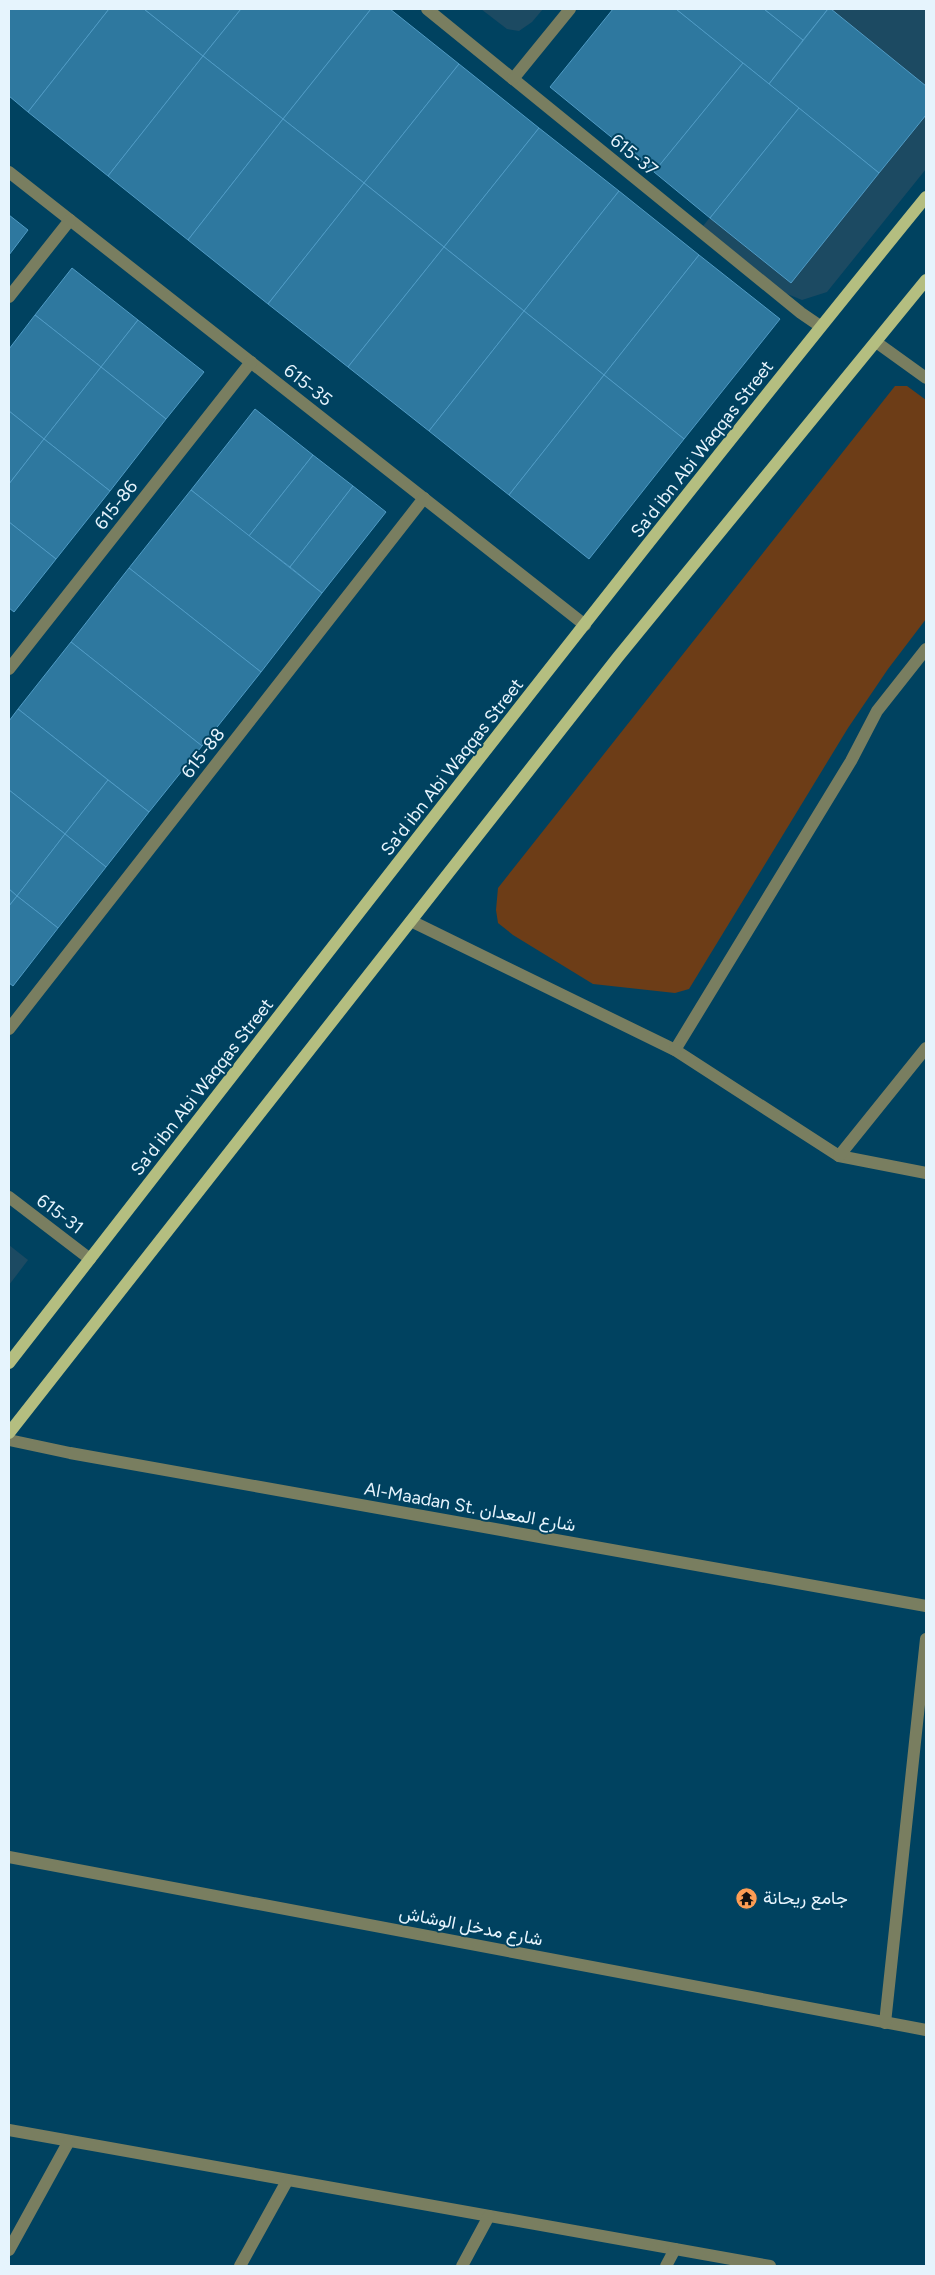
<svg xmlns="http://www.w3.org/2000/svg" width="935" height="2275" font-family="Figtree,Vazirmatn,sans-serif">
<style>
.built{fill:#1c4a62}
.green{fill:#6d3d17}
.building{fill:#2e789f;stroke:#509bc5}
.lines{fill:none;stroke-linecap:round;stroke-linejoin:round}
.minor{stroke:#797e60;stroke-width:12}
.major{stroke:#b4be80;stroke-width:12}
.labels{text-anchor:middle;stroke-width:4;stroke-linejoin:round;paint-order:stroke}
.street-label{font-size:18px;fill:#e6f4fd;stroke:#004260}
.poi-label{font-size:18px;fill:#e6f4fd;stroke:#004260;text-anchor:start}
</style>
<rect width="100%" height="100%" fill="#004260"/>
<g class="built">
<polygon points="481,9 543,9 532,22 519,31 507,29"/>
<polygon points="828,9 926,9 926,169 827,292 802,300 785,293 703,226 799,108 769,84"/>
<polygon points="9,1245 28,1260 9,1285"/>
</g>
<polygon class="green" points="895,386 907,386 926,400 926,619 888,669 848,728 689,989 675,993 593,984 513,935 498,923 496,910 498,888"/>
<g class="building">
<polygon points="9,9 109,9 28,112 9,96"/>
<polygon points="109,9 144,9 203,56 108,176 28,112"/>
<polygon points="144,9 241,9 203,56"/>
<polygon points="241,9 371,9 283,119 203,56"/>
<polygon points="371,9 390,9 459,64 364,183 283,119"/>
<polygon points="613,9 676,9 743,63 654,172 550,87"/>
<polygon points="676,9 764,9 803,40 769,84"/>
<polygon points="764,9 828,9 803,40"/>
<polygon points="828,9 831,9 926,86 926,115 879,173 769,84"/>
<polygon points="203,56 283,119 188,240 108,176"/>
<polygon points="743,63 799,108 710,218 654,172"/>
<polygon points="459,64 539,128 444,247 364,183"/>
<polygon points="799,108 879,173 791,283 710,218"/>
<polygon points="283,119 364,183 268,304 188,240"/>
<polygon points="539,128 619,191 524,311 444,247"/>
<polygon points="364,183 444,247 348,367 268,304"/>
<polygon points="619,191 699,255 604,375 524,311"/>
<polygon points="9,215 28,230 9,255"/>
<polygon points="444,247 524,311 429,431 348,367"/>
<polygon points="699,255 780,319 684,439 604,375"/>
<polygon points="72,268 138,320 101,367 35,315"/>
<polygon points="524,311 604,375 509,495 429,431"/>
<polygon points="35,315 101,367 44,439 9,411 9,349"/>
<polygon points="138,320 204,372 166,419 101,367"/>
<polygon points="101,367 166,419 110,491 44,439"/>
<polygon points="604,375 684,439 589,559 509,495"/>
<polygon points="255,409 313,455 249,536 191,490"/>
<polygon points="9,411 44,439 9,484"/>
<polygon points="44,439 110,491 56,559 9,522 9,484"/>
<polygon points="313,455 353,486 290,567 249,536"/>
<polygon points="353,486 386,512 322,593 290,567"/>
<polygon points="191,490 322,593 261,672 129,568"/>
<polygon points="9,522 56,559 14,612 9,608"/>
<polygon points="129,568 261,672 202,746 71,642"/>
<polygon points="71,642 202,746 149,812 18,709"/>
<polygon points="18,709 108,780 65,834 9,790 9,721"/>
<polygon points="108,780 149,812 106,867 65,834"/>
<polygon points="9,790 65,834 17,896 9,889"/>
<polygon points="65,834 106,867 58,928 17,896"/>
<polygon points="9,889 17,896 9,906"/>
<polygon points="17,896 58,928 13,986 9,983 9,906"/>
</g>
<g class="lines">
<g class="minor">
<polyline points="427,9 801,313 820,326"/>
<polyline points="513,79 570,9"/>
<polyline points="9,172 585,625"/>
<polyline points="9,297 70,220"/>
<polyline points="876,342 926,378"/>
<polyline points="9,669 251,362"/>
<polyline points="411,921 675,1050 839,1156 926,1173"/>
<polyline points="9,1029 424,498"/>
<polyline points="675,1050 851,761 877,711 926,649"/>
<polyline points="839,1156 926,1048"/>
<polyline points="9,1197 90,1259"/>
<polyline points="9,1440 70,1453 926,1606"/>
<polyline points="9,1857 926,2030"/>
<polyline points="885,2023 926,1639"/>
<polyline points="9,2130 770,2266"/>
<polyline points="9,2250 69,2141"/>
<polyline points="240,2266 287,2181"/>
<polyline points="462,2266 489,2216"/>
<polyline points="666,2266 675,2249"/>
</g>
<g class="major">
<path d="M9 1363C313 973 614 580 926 197"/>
<polyline points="9,1433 618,657 926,280"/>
</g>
</g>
<defs>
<symbol id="temple-disc" viewBox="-11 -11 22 22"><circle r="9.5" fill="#fd9d54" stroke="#004260"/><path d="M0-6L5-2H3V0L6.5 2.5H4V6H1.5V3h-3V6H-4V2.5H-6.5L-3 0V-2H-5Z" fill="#111"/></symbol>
</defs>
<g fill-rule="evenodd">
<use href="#temple-disc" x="734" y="1886" width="25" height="25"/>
</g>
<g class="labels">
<g class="street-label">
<text transform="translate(634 155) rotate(39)" y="6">615-37</text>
<text transform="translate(308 385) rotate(38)" y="6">615-35</text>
<text transform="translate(702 449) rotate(-52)" y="6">Sa'd ibn Abi Waqqas Street</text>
<text transform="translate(116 505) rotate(-52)" y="6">615-86</text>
<text transform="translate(203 753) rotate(-52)" y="6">615-88</text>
<text transform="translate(452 767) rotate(-52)" y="6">Sa'd ibn Abi Waqqas Street</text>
<text transform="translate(202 1087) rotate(-52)" y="6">Sa'd ibn Abi Waqqas Street</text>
<text transform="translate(60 1214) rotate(37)" y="6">615-31</text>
<text transform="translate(470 1507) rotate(10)" y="6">Al-Maadan St. شارع المعدان</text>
<text transform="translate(471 1926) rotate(11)" y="6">شارع مدخل الوشاش</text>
</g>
<g class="poi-label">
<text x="763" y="1904">جامع ريحانة</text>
</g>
</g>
<rect width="935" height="2275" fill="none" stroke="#e6f4fd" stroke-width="20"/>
</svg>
